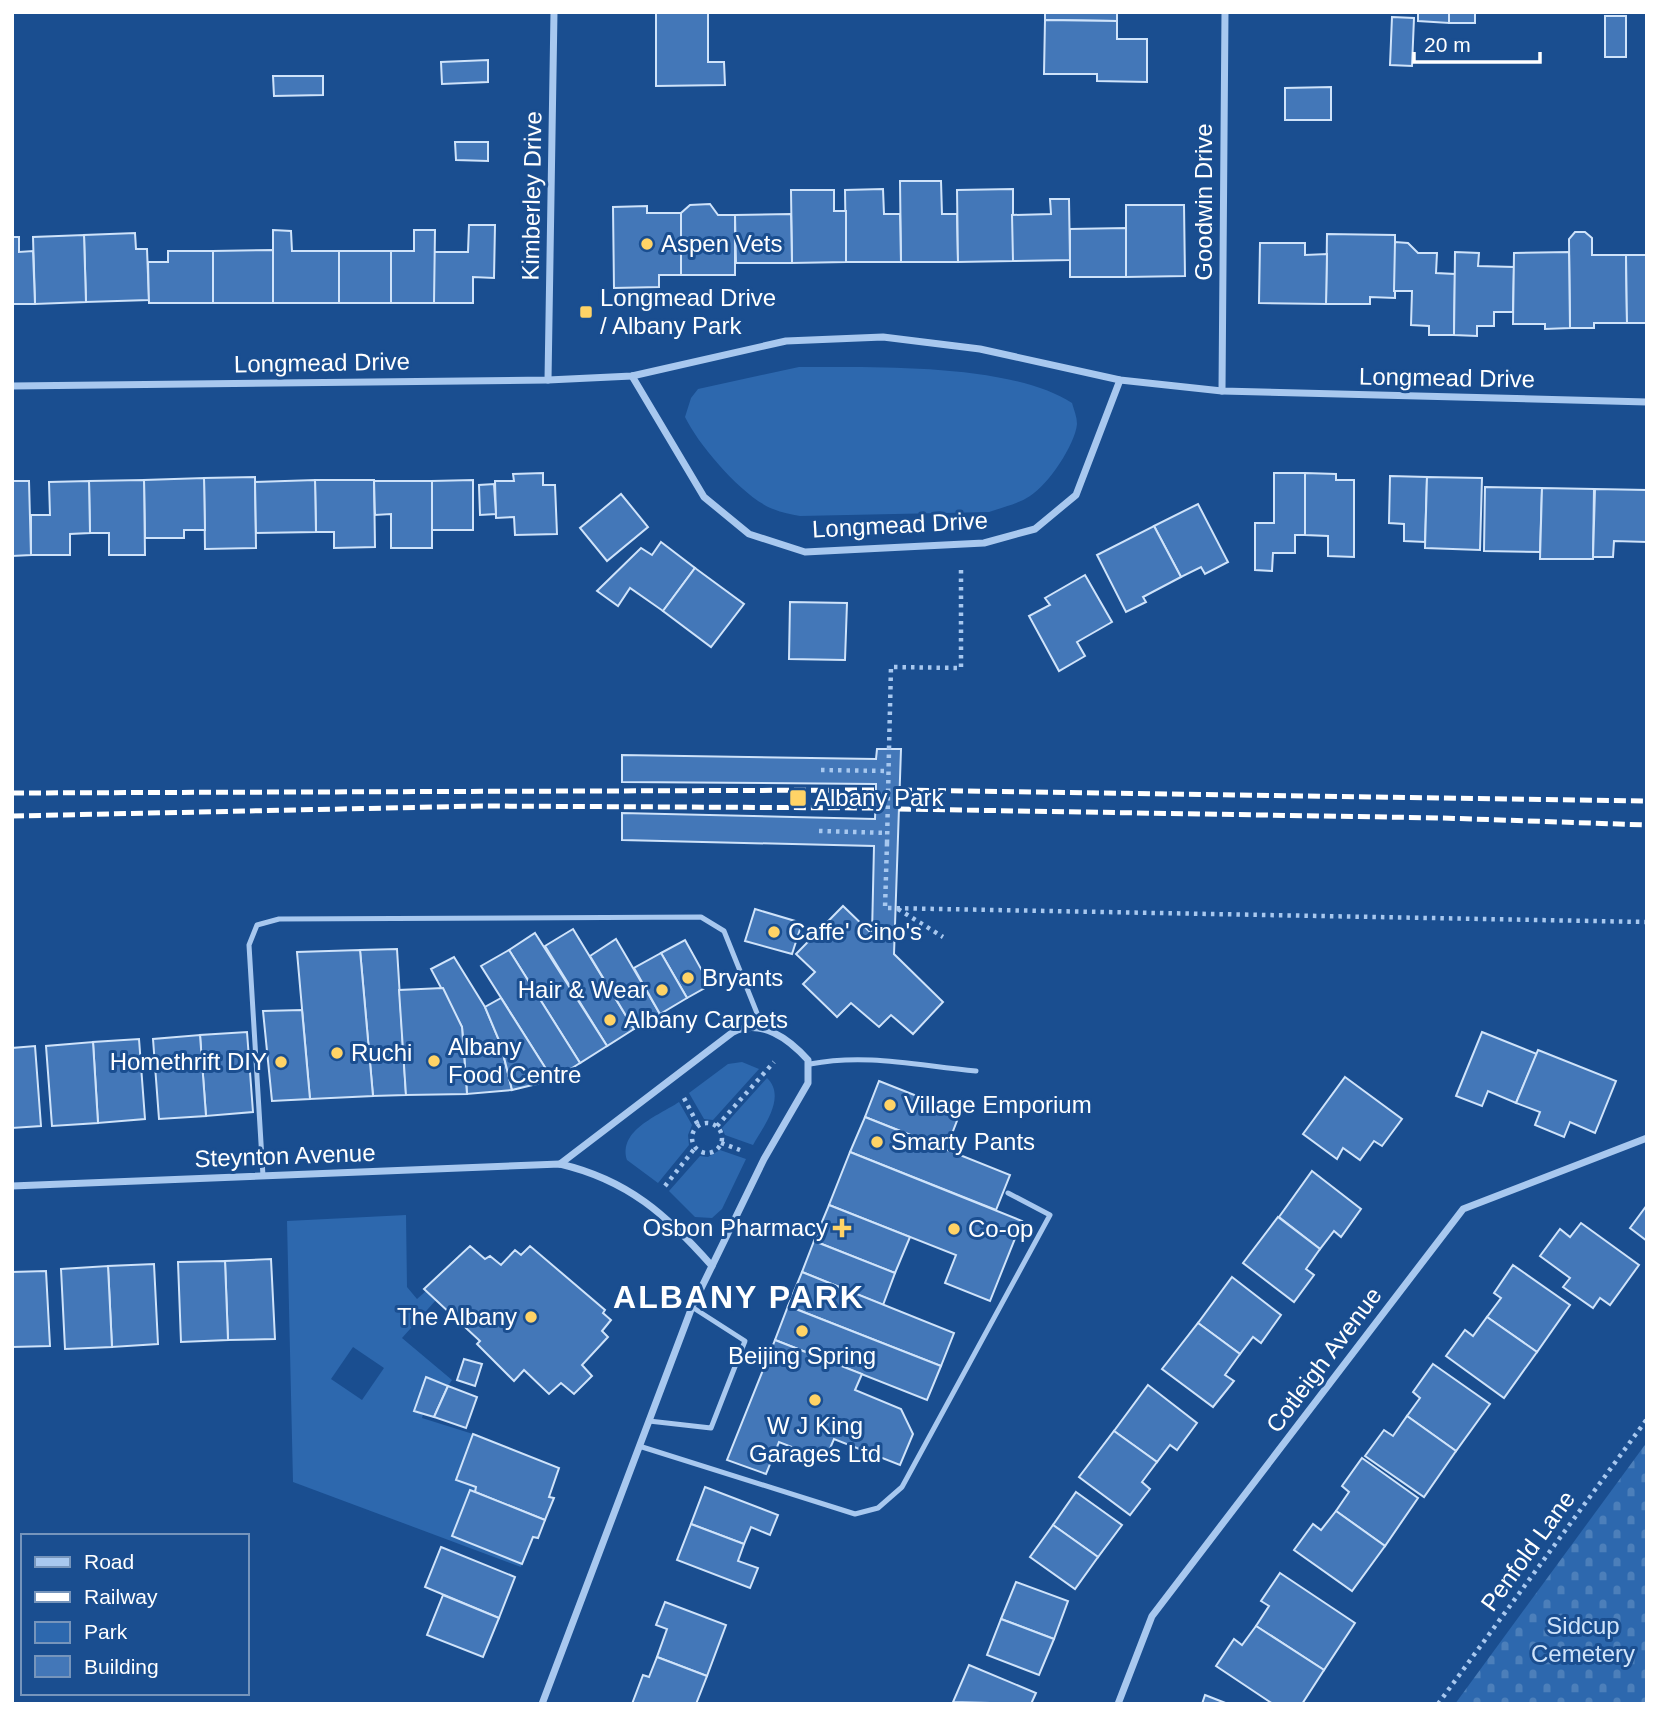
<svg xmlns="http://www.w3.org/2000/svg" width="1659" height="1716" font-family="Helvetica,sans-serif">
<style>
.green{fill:#2d68ae;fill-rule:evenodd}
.cemetery{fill:url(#cemetery-stones)}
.building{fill:#4377b8;stroke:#cfe3fa;stroke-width:2}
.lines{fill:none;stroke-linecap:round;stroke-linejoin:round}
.path{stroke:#a8c8ef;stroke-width:4.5;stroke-dasharray:3.5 5;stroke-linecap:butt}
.service{stroke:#a8c8ef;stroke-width:5}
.minor{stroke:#a8c8ef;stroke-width:7}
.rail{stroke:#fff;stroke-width:5;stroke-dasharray:12 5;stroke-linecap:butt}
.path-bridge{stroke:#a8c8ef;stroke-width:4.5;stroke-dasharray:3.5 5;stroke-linecap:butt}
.poi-dot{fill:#ffd366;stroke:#1a4e90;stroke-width:2.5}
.labels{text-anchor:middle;stroke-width:6;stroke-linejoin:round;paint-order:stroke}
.street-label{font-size:24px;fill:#fff;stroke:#1a4e90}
.poi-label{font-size:24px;fill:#fff;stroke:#1a4e90;text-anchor:start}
.park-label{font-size:24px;fill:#cfe3fa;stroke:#1a4e90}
.district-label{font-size:32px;font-weight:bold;letter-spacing:2px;fill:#fff;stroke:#1a4e90}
</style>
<defs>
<pattern id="cemetery-stones" width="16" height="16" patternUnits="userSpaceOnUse" patternTransform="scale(1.75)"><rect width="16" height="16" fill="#2d68ae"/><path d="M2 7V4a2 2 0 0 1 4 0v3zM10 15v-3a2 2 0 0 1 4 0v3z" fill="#4c7fba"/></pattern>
</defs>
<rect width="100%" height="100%" fill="#1a4e90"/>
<g class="green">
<path d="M799 367C873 367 1011 363 1072 403 1074 410 1077 417 1077 424 1075 445 1048 485 1030 496 1018 504 1003 507 989 512L800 516C791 514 782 513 773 509 744 498 699 446 685 417L691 398 698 389Z"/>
<polygon points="742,1062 759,1069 713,1120 704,1119 689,1093 728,1064"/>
<path d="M767 1078C787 1097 763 1127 753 1145L725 1135 722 1128Z"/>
<path d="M679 1102 692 1125 688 1135 689 1145 658 1183 627 1160C618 1130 658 1116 679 1102Z"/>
<polygon points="720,1150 746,1159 722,1209 712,1218 695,1217 669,1191 700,1156 708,1157"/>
<path d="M406 1215 407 1287 417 1299 426 1291 436 1300 402 1338 452 1380 448 1386 426 1377 414 1411 423 1414 422 1418 473 1434 456 1479 476 1487 475 1492 469 1491 452 1536 522 1564 521 1567 293 1482 287 1221ZM353 1347 384 1368 362 1400 331 1379Z"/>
</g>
<polygon class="cemetery" points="1647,1442 1647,1704 1455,1704"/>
<g class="building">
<polygon points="656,12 708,12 708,62 724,62 725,85 656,86"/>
<polygon points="1045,12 1117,12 1117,21 1045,20"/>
<polygon points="1418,12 1449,12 1449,23 1418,21"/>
<rect x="1449" y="12" width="26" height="11"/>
<rect x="1605" y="16" width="21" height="41"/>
<polygon points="1392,17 1414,18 1412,66 1390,65"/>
<polygon points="1045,20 1117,21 1117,39 1147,39 1147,82 1097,81 1097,74 1044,74"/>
<polygon points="488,60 488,82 442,84 441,62"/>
<polygon points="273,76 323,76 323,95 274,96"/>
<polygon points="1331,87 1331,120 1285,120 1285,88"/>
<polygon points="455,142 488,142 488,161 456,160"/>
<polygon points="900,181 941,181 942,214 957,214 958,262 901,262"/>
<polygon points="883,189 884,214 900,214 901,262 846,262 845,190"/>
<polygon points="1013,189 1013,261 958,262 957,190"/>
<polygon points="791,190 834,190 834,211 846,211 846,262 792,263"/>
<polygon points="1050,199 1069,199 1070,260 1013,261 1012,215 1051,214"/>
<polygon points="710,204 718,215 735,215 735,275 681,275 681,213 690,205"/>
<polygon points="1126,205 1184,205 1185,276 1126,277"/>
<polygon points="647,206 647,213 681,213 681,275 659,275 659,287 614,288 613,207"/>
<polygon points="791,214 792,263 736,263 735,215"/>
<polygon points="469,225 495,225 494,278 473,277 473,303 434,303 434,252 468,252"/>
<polygon points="1126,228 1126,277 1070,277 1070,229"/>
<polygon points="273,230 291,231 292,251 339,251 339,303 273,303"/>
<polygon points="414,230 435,230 434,303 391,303 391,251 414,251"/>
<polygon points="1575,232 1585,232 1592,238 1592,255 1626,255 1627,323 1594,323 1594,328 1570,328 1569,239"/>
<polygon points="135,233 136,249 147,249 149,300 86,302 84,235"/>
<polygon points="1327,234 1395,235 1395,298 1370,297 1370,304 1326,304"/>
<polygon points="84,235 86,302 35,304 33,237"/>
<polygon points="12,237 19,237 19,252 33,251 35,304 12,304"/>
<polygon points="1395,242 1408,243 1418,253 1437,253 1436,273 1455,274 1454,335 1429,335 1429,326 1411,325 1412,291 1394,291"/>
<polygon points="1260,243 1305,243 1305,255 1327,254 1326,304 1259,303"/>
<polygon points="273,250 273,303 213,303 213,251"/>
<polygon points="168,251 213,251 213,303 149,303 148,262 168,262"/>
<rect x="339" y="251" width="52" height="52"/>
<polygon points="1455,252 1479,253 1478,266 1514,267 1513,312 1494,312 1494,326 1477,326 1477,336 1454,335"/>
<polygon points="1569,252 1570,328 1545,329 1545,324 1513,324 1514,253"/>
<polygon points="1626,255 1647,255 1647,323 1627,323"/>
<polygon points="543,473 543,485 555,485 557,534 515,535 514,517 496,518 495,481 514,481 513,474"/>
<polygon points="1274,473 1305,473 1305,535 1295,535 1295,553 1273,553 1272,571 1255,570 1255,523 1274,523"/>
<polygon points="1305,473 1336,474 1336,480 1354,480 1354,557 1328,556 1328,536 1305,535"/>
<polygon points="1390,476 1427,477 1425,542 1404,541 1404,524 1389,523"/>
<polygon points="255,477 256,548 205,549 204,478"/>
<polygon points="1427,477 1482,478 1480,550 1425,548"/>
<polygon points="204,478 205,530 184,530 184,538 145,538 144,480"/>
<polygon points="144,480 145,555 109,555 109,533 90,533 89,481"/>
<polygon points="315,480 374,480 375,547 334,548 334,532 316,532"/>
<polygon points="315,480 316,532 256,533 255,482"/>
<polygon points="473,480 473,530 432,530 432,481"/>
<polygon points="12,481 29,481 31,555 12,556"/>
<polygon points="89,481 90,533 70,534 70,555 31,555 31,515 50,515 49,482"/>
<polygon points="374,481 432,481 432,548 391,548 391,514 375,515"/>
<polygon points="494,484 496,514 480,515 479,485"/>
<polygon points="1485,487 1542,488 1540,552 1484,551"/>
<polygon points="1542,488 1594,489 1593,559 1540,559"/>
<polygon points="1595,489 1647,490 1647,542 1614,541 1613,557 1593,557"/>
<polygon points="621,494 648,527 607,561 580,528"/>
<polygon points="1198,504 1228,562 1205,574 1201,567 1181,577 1154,526"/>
<polygon points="1154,526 1181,577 1143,597 1146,602 1126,612 1097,555"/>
<polygon points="661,542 695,568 663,611 630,588 618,606 597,591 641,548 652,555"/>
<polygon points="695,568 744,604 711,647 663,611"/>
<polygon points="1085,575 1112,622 1077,642 1085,656 1059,671 1029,616 1050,605 1045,598"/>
<polygon points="790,602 847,603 845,660 789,659"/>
<polygon points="877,749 901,749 894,954 943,1002 913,1034 891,1015 879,1027 851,1003 837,1017 803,984 815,972 796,954 843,906 872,934 874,846 622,840 622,813 875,819 876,790 876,784 622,782 622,755 876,759"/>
<polygon points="755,909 802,923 792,954 745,941"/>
<polygon points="573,929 634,1029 607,1046 545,946"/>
<polygon points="535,933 607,1046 580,1063 509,950"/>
<polygon points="616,939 660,1014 634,1029 590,956"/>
<polygon points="685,940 710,985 687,998 661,953"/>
<polygon points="397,949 406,1095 373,1096 360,950"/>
<polygon points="360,950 373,1096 310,1099 297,952"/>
<polygon points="509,950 580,1063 553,1080 481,966"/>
<polygon points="661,953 687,998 660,1014 634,968"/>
<polygon points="454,957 485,1007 501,1045 512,1090 467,1094 462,1027 431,969"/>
<polygon points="443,988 462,1027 467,1094 406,1095 399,990"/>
<polygon points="501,998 553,1080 512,1090 501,1045 485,1007"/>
<polygon points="302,1010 310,1099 272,1101 263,1011"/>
<polygon points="247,1032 253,1112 206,1116 200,1035"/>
<polygon points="1482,1032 1537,1054 1516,1103 1488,1091 1482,1106 1456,1096"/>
<polygon points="200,1035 206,1116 159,1119 153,1039"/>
<polygon points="139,1039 145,1119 98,1123 93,1042"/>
<polygon points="93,1042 98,1123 52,1126 46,1046"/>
<polygon points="35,1046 41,1126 12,1128 12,1048"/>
<polygon points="1538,1050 1616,1081 1595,1133 1570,1122 1564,1137 1535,1125 1540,1112 1516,1103"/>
<polygon points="1345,1077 1402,1119 1382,1146 1374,1141 1360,1160 1343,1148 1337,1159 1303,1134"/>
<polygon points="879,1081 960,1113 946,1149 865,1117"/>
<polygon points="865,1117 1010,1175 996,1210 850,1152"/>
<polygon points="850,1152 1022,1221 990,1301 945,1283 956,1255 829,1205"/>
<polygon points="1312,1171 1361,1209 1341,1237 1334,1231 1320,1249 1279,1217"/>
<polygon points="829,1205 910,1237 895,1273 814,1241"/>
<polygon points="1647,1205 1647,1241 1630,1228"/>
<polygon points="1278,1217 1320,1249 1306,1269 1314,1275 1294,1302 1243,1263"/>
<polygon points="1581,1223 1639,1265 1610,1305 1600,1298 1593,1308 1563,1287 1570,1278 1540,1256 1560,1229 1570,1237"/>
<polygon points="814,1241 895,1273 883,1305 802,1272"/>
<polygon points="470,1246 485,1259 490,1256 501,1265 515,1250 521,1255 530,1246 605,1310 603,1313 611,1320 602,1331 608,1337 582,1365 592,1376 574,1394 561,1383 549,1394 524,1370 514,1381 477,1344 480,1341 424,1289"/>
<polygon points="271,1259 275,1339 228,1340 225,1261"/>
<polygon points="225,1261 228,1340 181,1342 178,1262"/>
<polygon points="154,1264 158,1344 112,1347 108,1266"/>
<polygon points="1513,1265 1570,1305 1537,1352 1487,1317 1501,1298 1494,1293"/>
<polygon points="108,1266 112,1347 65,1349 61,1269"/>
<polygon points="46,1271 50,1346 12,1347 12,1272"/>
<polygon points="802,1272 954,1333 941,1366 788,1306"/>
<polygon points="1232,1277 1281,1315 1261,1343 1253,1337 1240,1354 1198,1323"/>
<polygon points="788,1306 941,1366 927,1400 775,1340"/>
<polygon points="1487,1317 1537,1352 1504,1398 1446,1356 1465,1330 1473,1336"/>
<polygon points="1198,1323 1240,1354 1225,1375 1234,1381 1213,1407 1162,1369"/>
<polygon points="775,1340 862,1374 855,1390 901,1409 913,1434 900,1465 834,1439 825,1460 779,1442 766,1474 727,1460"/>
<polygon points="464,1359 482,1364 475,1386 457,1380"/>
<polygon points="1433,1364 1490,1404 1456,1451 1407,1416 1420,1398 1413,1392"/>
<polygon points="426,1377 448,1386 434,1417 414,1411"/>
<polygon points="1148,1385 1197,1423 1177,1450 1170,1445 1157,1462 1114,1431"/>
<polygon points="448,1386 477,1397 466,1428 434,1417"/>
<polygon points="1407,1416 1456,1451 1424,1497 1365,1456 1384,1430 1393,1436"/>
<polygon points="1114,1431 1157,1462 1142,1482 1150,1489 1130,1515 1079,1477"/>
<polygon points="473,1434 559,1468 549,1497 554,1498 545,1520 475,1492 476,1487 456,1480"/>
<polygon points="1362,1458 1418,1498 1385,1546 1336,1511 1349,1492 1342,1486"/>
<polygon points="705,1487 778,1515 770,1535 751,1527 744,1544 691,1524"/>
<polygon points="470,1490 545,1520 538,1538 533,1537 522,1564 452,1536"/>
<polygon points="1076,1492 1122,1525 1098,1557 1053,1525"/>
<polygon points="1336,1511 1385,1546 1352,1591 1294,1550 1313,1524 1321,1530"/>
<polygon points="691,1524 744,1544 738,1561 758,1568 750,1588 677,1560"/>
<polygon points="1053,1525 1098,1557 1075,1589 1030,1557"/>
<polygon points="441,1547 515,1577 499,1618 425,1587"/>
<polygon points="1280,1573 1355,1623 1324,1670 1256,1626 1269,1606 1261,1601"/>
<polygon points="1016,1582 1068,1601 1054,1639 1001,1619"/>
<polygon points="443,1595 499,1618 483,1657 427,1635"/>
<polygon points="665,1602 726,1625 707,1676 657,1657 667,1629 656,1625"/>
<polygon points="1001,1619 1054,1639 1039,1675 987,1655"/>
<polygon points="1256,1626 1324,1670 1302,1704 1273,1704 1216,1666 1234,1639 1242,1645"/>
<polygon points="657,1657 707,1676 696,1704 632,1704 643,1675 649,1677"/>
<polygon points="969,1665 1036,1693 1031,1704 953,1702"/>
<polygon points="1205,1695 1228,1704 1202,1704"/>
</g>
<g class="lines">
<g class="path">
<polyline points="889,749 891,667 961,668 961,567"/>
<polyline points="821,770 889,771"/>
<polyline points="819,831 887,833"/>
<polyline points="887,843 885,908 1647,922"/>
<polyline points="898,909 943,937"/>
<polyline points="684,1098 698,1125"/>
<circle cx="707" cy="1138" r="15"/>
<polyline points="717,1126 774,1062"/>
<polyline points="721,1143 740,1150"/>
<polyline points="665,1186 695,1148"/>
<polyline points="1438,1704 1647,1419"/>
</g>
<g class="service">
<path d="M810 1064C867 1053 919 1066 976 1071"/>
<polyline points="263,1176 249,945 257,925 279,919 701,917 724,931 763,1028"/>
<polyline points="649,1421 711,1428 745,1341 692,1307"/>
<polyline points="639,1446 855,1514 878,1508 902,1487 1050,1215 1008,1193"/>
</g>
<g class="minor">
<polyline points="632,376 704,497 749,534 805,552 984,543 1035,529 1076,495 1120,380"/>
<polyline points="548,380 554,12"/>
<polyline points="12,386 548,380 632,376 786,341 883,337 980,349 1120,380 1222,391 1647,402"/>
<polyline points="1222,391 1225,12"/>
<path d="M560 1164 733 1032C761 1018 789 1039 808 1060V1083L764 1159 712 1266"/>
<path d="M12 1186 560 1164C628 1180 667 1215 712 1266L692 1307 542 1704"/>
<polyline points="1118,1704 1152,1616 1463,1209 1647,1138"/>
</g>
<g class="rail">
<polyline points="900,790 1647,801"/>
<polyline points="12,793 876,790"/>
<polyline points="899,809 1443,818 1647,825"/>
<polyline points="12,816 482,806 875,808"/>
</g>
<polyline class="path-bridge" points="887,843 889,749"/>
</g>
<g class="poi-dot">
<circle cx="647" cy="244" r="7"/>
<rect x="579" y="305" width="14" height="14" rx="3.5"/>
<rect x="789" y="789" width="18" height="18" rx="3.5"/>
<circle cx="774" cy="932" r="7"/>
<circle cx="688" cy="978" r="7"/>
<circle cx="662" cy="990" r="7"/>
<circle cx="610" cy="1020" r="7"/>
<circle cx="337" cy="1053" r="7"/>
<circle cx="434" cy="1061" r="7"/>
<circle cx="281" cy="1062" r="7"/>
<circle cx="890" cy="1105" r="7"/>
<circle cx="877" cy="1142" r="7"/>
<path d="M838.5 1217.5h7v7h7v7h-7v7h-7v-7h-7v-7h7z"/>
<circle cx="954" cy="1229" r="7"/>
<circle cx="531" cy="1317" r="7"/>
<circle cx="802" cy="1331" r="7"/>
<circle cx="815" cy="1400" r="7"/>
</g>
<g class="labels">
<g class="street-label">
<text transform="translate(532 196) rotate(-89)" y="8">Kimberley Drive</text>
<text transform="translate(1204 202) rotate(-90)" y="8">Goodwin Drive</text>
<text transform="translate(322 363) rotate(-1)" y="8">Longmead Drive</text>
<text transform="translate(1447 378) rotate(1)" y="8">Longmead Drive</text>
<text transform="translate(900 525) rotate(-3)" y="8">Longmead Drive</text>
<text transform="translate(285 1156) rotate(-2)" y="8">Steynton Avenue</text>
<text transform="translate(1324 1360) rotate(-53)" y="8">Cotleigh Avenue</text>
<text transform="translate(1528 1551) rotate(-54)" y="8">Penfold Lane</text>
</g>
<g class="poi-label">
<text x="661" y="252">Aspen Vets</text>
<text x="600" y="306">Longmead Drive<tspan x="600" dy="28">/ Albany Park</tspan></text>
<text x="814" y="806">Albany Park</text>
<text x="788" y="940">Caffe' Cino's</text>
<text x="702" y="986">Bryants</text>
<text x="648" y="998" text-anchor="end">Hair &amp; Wear</text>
<text x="624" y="1028">Albany Carpets</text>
<text x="448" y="1055">Albany<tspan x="448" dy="28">Food Centre</tspan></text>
<text x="351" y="1061">Ruchi</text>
<text x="267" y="1070" text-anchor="end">Homethrift DIY</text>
<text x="904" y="1113">Village Emporium</text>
<text x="891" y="1150">Smarty Pants</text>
<text x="828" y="1236" text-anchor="end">Osbon Pharmacy</text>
<text x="968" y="1237">Co-op</text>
<text x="517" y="1325" text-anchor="end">The Albany</text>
<text x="802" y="1364" text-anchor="middle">Beijing Spring</text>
<text x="815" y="1434" text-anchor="middle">W J King<tspan x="815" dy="28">Garages Ltd</tspan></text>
</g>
<g class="park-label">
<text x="1583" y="1634">Sidcup<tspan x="1583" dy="28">Cemetery</tspan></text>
</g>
<g class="district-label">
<text x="739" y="1308">ALBANY PARK</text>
</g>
</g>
<rect width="1659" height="1716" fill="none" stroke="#ffffff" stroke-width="28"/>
<rect x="21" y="1534" width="228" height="161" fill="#1a4e90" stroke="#7695bc" stroke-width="2"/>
<rect x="35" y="1557" width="35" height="10" fill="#a8c8ef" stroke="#7695bc" stroke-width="2"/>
<text x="84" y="1569" font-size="21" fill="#ffffff">Road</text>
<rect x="35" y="1592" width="35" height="10" fill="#ffffff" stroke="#7695bc" stroke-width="2"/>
<text x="84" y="1604" font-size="21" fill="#ffffff">Railway</text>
<rect x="35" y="1622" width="35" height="21" fill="#2d68ae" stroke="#7695bc" stroke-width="2"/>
<text x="84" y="1639" font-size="21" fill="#ffffff">Park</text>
<rect x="35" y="1656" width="35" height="21" fill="#4377b8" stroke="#7695bc" stroke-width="2"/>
<text x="84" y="1674" font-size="21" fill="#ffffff">Building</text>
<path d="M1414 52v10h126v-10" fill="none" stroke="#ffffff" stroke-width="3.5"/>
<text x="1424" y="52" font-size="21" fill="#ffffff" stroke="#1a4e90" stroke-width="5" paint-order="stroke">20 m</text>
</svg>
